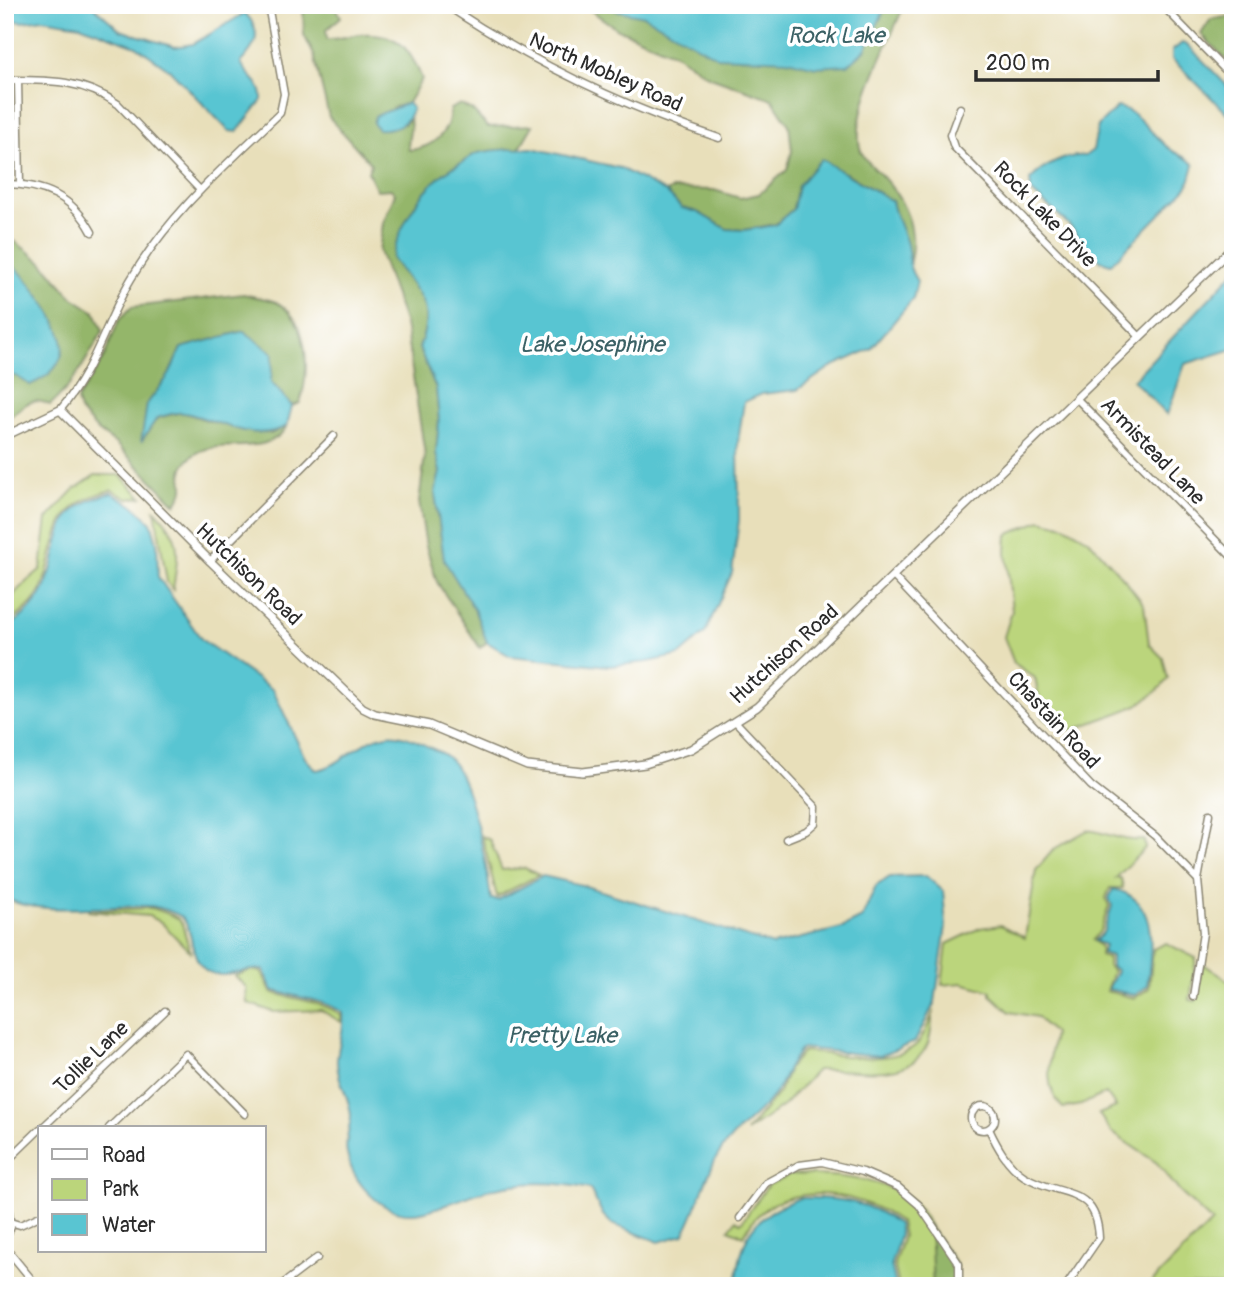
<svg xmlns="http://www.w3.org/2000/svg" width="1238" height="1291" font-family="Pangolin,sans-serif">
<style>
.green{fill:#bbd57b;stroke:#738053;stroke-width:2}
.forest{fill:#94b66b;stroke:#60704b;stroke-width:2}
.water{fill:#59c5d2;stroke:#42787e;stroke-width:2}
.lines{fill:none;stroke-linecap:round;stroke-linejoin:round}
.minor-casing{stroke:#8a8572;stroke-width:9}
.tertiary-casing{stroke:#8a8572;stroke-width:10}
.minor{stroke:#fff;stroke-width:6}
.tertiary{stroke:#fff;stroke-width:7}
.labels{text-anchor:middle;stroke-width:7;stroke-linejoin:round;paint-order:stroke}
.street-label{font-size:21px;fill:#2b2b2b;stroke:#fff}
.water-label{font-size:23px;font-style:italic;fill:#3b6165;stroke:#fff}
</style>
<rect width="100%" height="100%" fill="#fff"/>
<filter id="ink" filterUnits="userSpaceOnUse"><feTurbulence type="fractalNoise" baseFrequency=".0143" numOctaves="2"/><feDisplacementMap in="SourceGraphic" scale="14" xChannelSelector="R" yChannelSelector="G"/><feConvolveMatrix kernelMatrix="1 2 1 2 8 2 1 2 1" color-interpolation-filters="sRGB"/></filter>
<filter id="wash" filterUnits="userSpaceOnUse"><feTurbulence type="fractalNoise" baseFrequency=".00686" numOctaves="4" result="noise"/><feDisplacementMap in="SourceGraphic" scale="28" xChannelSelector="R" yChannelSelector="G"/><feGaussianBlur stdDeviation="1.57" result="paint"/><feColorMatrix in="noise" values="0 0 0 0 0 0 0 0 0 0 0 0 0 0 0 0 0 1.4 0 .05"/><feComposite in="paint" operator="in"/></filter>
<g filter="url(#wash)">
<rect width="100%" height="100%" fill="#e8dfba"/>
<g class="green">
<path d="M95 475H120L142 497 128 499 112 490C50 505 61 537 42 587 35 604 20 615 5 626 5 595 20 588 41 569L47 519 75 489Z"/>
<path d="M155 510C184 540 178 552 173 590L167 582Z"/>
<path d="M1041 520 1065 526 1089 540 1125 580 1144 605 1149 644 1163 658 1168 679C1148 704 1127 710 1098 720 1085 725 1076 730 1061 732L1043 717 1035 678 1014 663 1004 637 1012 611 1006 552 1007 535Z"/>
<path d="M1088 830C1108 833 1124 842 1144 840L1145 848 1116 878H1121L1123 888H1110L1106 898 1109 906 1100 931 1093 940 1101 947 1100 955 1108 958V966L1113 971 1106 991 1135 998 1149 988 1153 949 1166 943 1196 958 1190 1000 1196 1001 1202 963 1233 984V1286H1148L1212 1222 1180 1192 1157 1163 1111 1132 1099 1114 1116 1107 1106 1093 1081 1105 1063 1108C1042 1087 1050 1061 1054 1034L1037 1017 1010 1012 991 995V991L962 983 942 985 947 944 980 928 1001 925 1025 938 1036 870 1054 849Z"/>
<polygon points="482,836 490,840 502,870 525,868 539,875 497,897"/>
<path d="M152 908C191 921 178 919 191 953L161 922 149 916 87 911Z"/>
<path d="M251 970 262 972 271 992C294 1000 321 1000 341 1015V1022L321 1010 274 1012 247 1003 246 987 235 976Z"/>
<path d="M934 1010C931 1021 932 1033 928 1043 910 1086 852 1067 817 1070L784 1105 746 1132 779 1092 789 1068 803 1051C836 1054 890 1067 916 1045 924 1038 930 1020 934 1010Z"/>
<path d="M791 1174C834 1176 911 1175 929 1226 935 1243 932 1268 933 1286H899L894 1264 903 1236 900 1222C858 1189 770 1176 744 1236L729 1229 736 1220 741 1223 768 1185Z"/>
</g>
<g class="forest">
<path d="M306 5H335L341 17 326 30 327 39C339 40 349 35 361 34 397 31 410 48 422 79L408 103 392 108 404 124 410 119C413 130 406 138 409 150 433 148 450 133 450 109L460 104 472 110 488 127 533 125 519 149C453 149 408 195 393 258 416 294 437 302 419 348L436 388 439 421 436 453 440 472 435 493 444 559 474 609 487 642 480 648 437 582 426 546 419 502 425 455 405 324 379 251 383 223 395 194 391 189 377 190 368 172 371 164 329 117 314 55 304 35 303 9Z"/>
<path d="M583 5H904C890 42 855 104 859 141 860 158 871 164 882 176 906 202 920 232 908 267 907 240 897 227 892 201L846 173 798 186 793 209 776 224 744 230 727 229 697 212 682 208 666 192 672 189 714 190 740 198 759 194 787 170 792 151 789 125 772 99 708 76 677 55 616 28Z"/>
<polygon points="1228,17 1233,20 1231,65 1201,34 1211,19"/>
<path d="M5 234 42 262 72 297 95 312 103 331C84 362 78 380 50 405 29 394 21 409 5 421Z"/>
<path d="M244 294C253 297 267 298 276 302 310 320 310 371 300 403L292 406 271 382 244 331 181 348 169 375 147 404 142 441 157 418 182 412 213 422 271 434 287 426C265 464 209 429 185 464 179 473 184 481 183 490 182 494 178 500 176 505L116 444 98 431 80 411 77 400 104 357 119 320 132 307Z"/>
<polygon points="927,1222 956,1264 955,1286 933,1286 930,1228"/>
</g>
<g class="water">
<path d="M5 5H92L120 30 175 47 193 44 245 13C263 32 257 45 241 62 246 77 263 81 262 100L237 132 229 131 170 70 136 46 80 25 43 19 22 22 5 19Z"/>
<polygon points="609,5 887,5 865,50 848,65 816,67 787,60 717,57 644,16 615,10"/>
<polygon points="1182,43 1189,46 1233,92 1233,119 1172,59 1172,51"/>
<path d="M408 103 412 108C409 125 394 130 378 129L373 123 375 116Z"/>
<path d="M1117 107C1137 109 1153 137 1170 149 1179 156 1186 156 1194 165L1188 186 1111 264C1090 260 1082 238 1068 224 1057 212 1043 203 1031 191L1030 180C1043 166 1067 154 1085 156L1093 150 1098 126Z"/>
<path d="M532 148 620 168 666 192 682 208 697 212 727 229 744 230 775 225 793 209 798 186 821 159 892 201C895 216 900 225 905 238 912 256 904 262 917 281L913 299 871 349 831 367 797 390 762 394 744 402 738 442 739 520 732 573 705 633 680 655 648 662 609 666 510 656 487 642 474 609 444 560 435 493 440 472 436 453 439 421 436 388 419 348C437 302 416 294 392 258 401 221 425 181 459 164 466 161 471 155 478 153 495 149 514 149 532 148Z"/>
<path d="M5 260C22 271 31 285 43 301 67 334 76 365 30 385L16 376 5 375Z"/>
<polygon points="1233,273 1233,349 1185,364 1167,415 1133,380"/>
<path d="M244 331 273 353 271 382 292 406 287 426C251 445 220 419 184 413 176 411 165 416 157 418L141 442 147 404 169 375 181 348Z"/>
<path d="M112 493 134 506 151 522 157 543 158 577 202 640 273 690 305 758 316 770C341 767 358 740 387 735 397 733 414 739 423 744 430 748 440 751 447 757 471 774 487 869 491 899L498 900 543 876 582 885 773 945 842 928 862 918 876 886 890 877 926 876 943 891 946 926 935 1002 915 1042 880 1056 802 1048C787 1065 787 1074 777 1090 761 1115 733 1130 718 1155 703 1181 698 1210 683 1235L659 1242 612 1224 603 1215 590 1189C559 1182 526 1181 495 1188 471 1193 435 1212 413 1213 382 1215 353 1183 347 1154 344 1142 350 1128 351 1117 351 1098 336 1080 337 1060 338 1044 345 1030 343 1013 322 998 297 998 272 990L264 970C244 966 226 982 207 971 186 957 197 920 174 913 166 910 157 906 148 906 119 905 24 917 5 896V629C21 619 34 608 43 591 67 544 45 509 112 493Z"/>
<path d="M1113 889C1159 898 1152 949 1147 986L1135 995 1108 989 1117 971 1111 966V956L1102 953 1105 945 1095 941 1103 933 1112 906 1109 898Z"/>
<path d="M800 1198C837 1197 868 1201 898 1224L900 1235 891 1264 896 1286H736C741 1236 752 1215 800 1198Z"/>
</g>
</g>
<g filter="url(#ink)">
<g class="lines">
<defs>
<g id="minor">
<path d="M446 5C531 62 623 106 719 138"/>
<polyline points="1162,5 1233,78"/>
<path d="M5 80C48 80 82 79 118 104L200 190"/>
<polyline points="18,80 20,184"/>
<polyline points="960,108 950,135 954,147 1140,337"/>
<path d="M5 184C44 184 73 197 92 232"/>
<polyline points="1077,399 1233,558"/>
<path d="M60 410C95 369 105 323 131 279 169 214 226 165 280 113L284 94 268 5"/>
<polyline points="210,561 334,436"/>
<polyline points="893,576 1091,786 1155,836 1198,880 1203,933 1193,997"/>
<polyline points="735,721 816,807 815,823 806,831 786,839"/>
<polyline points="1198,880 1210,814"/>
<circle cx="983" cy="1118" r="12"/>
<polyline points="42,1128 165,1011"/>
<polyline points="109,1128 186,1054 245,1114"/>
<path d="M989 1129C997 1146 1007 1165 1024 1176 1059 1198 1097 1184 1099 1238L1066 1286"/>
<polyline points="5,1163 40,1129"/>
<polyline points="5,1185 11,1227 5,1238"/>
<polyline points="740,1218 766,1183 799,1165 822,1162 863,1172 898,1187 919,1205 959,1264 959,1286"/>
<polyline points="10,1222 20,1225 40,1216"/>
<polyline points="5,1247 37,1286"/>
<polyline points="280,1286 317,1258"/>
</g>
<polyline id="tertiary" points="5,436 60,410 210,561 363,708 375,714 429,725 527,766 583,772 645,764 691,749 757,707 1233,247"/>
</defs>
<use href="#minor" class="minor-casing"/>
<use href="#tertiary" class="tertiary-casing"/>
<use href="#minor" class="minor"/>
<use href="#tertiary" class="tertiary"/>
</g>
</g>
<g class="labels">
<g class="street-label">
<text transform="translate(606 72) rotate(24)" y="7">North Mobley Road</text>
<text transform="translate(1045 214) rotate(46)" y="7">Rock Lake Drive</text>
<text transform="translate(1153 451) rotate(46)" y="7">Armistead Lane</text>
<text transform="translate(249 574) rotate(44)" y="7">Hutchison Road</text>
<text transform="translate(784 654) rotate(-42)" y="7">Hutchison Road</text>
<text transform="translate(1054 720) rotate(47)" y="7">Chastain Road</text>
<text transform="translate(91 1057) rotate(-44)" y="7">Tollie Lane</text>
</g>
<g class="water-label">
<text x="836" y="43">Rock Lake</text>
<text x="592" y="352">Lake Josephine</text>
<text x="562" y="1043">Pretty Lake</text>
</g>
</g>
<rect width="1238" height="1291" fill="none" stroke="#fff" stroke-width="28"/>
<rect x="38" y="1126" width="228" height="126" fill="#ffffff" stroke="#aaaaaa" stroke-width="2"/>
<rect x="52" y="1149" width="35" height="10" fill="#ffffff" stroke="#aaaaaa" stroke-width="2"/>
<text x="102" y="1162" font-size="21" fill="#2b2b2b">Road</text>
<rect x="52" y="1179" width="35" height="21" fill="#bbd57b" stroke="#aaaaaa" stroke-width="2"/>
<text x="102" y="1196" font-size="21" fill="#2b2b2b">Park</text>
<rect x="52" y="1214" width="35" height="21" fill="#59c5d2" stroke="#aaaaaa" stroke-width="2"/>
<text x="102" y="1232" font-size="21" fill="#2b2b2b">Water</text>
<path d="M976 70v10h182v-10" fill="none" stroke="#2b2b2b" stroke-width="3.5"/>
<text x="986" y="70" font-size="21" fill="#2b2b2b" stroke="#ffffff" stroke-width="5" paint-order="stroke">200 m</text>
</svg>
